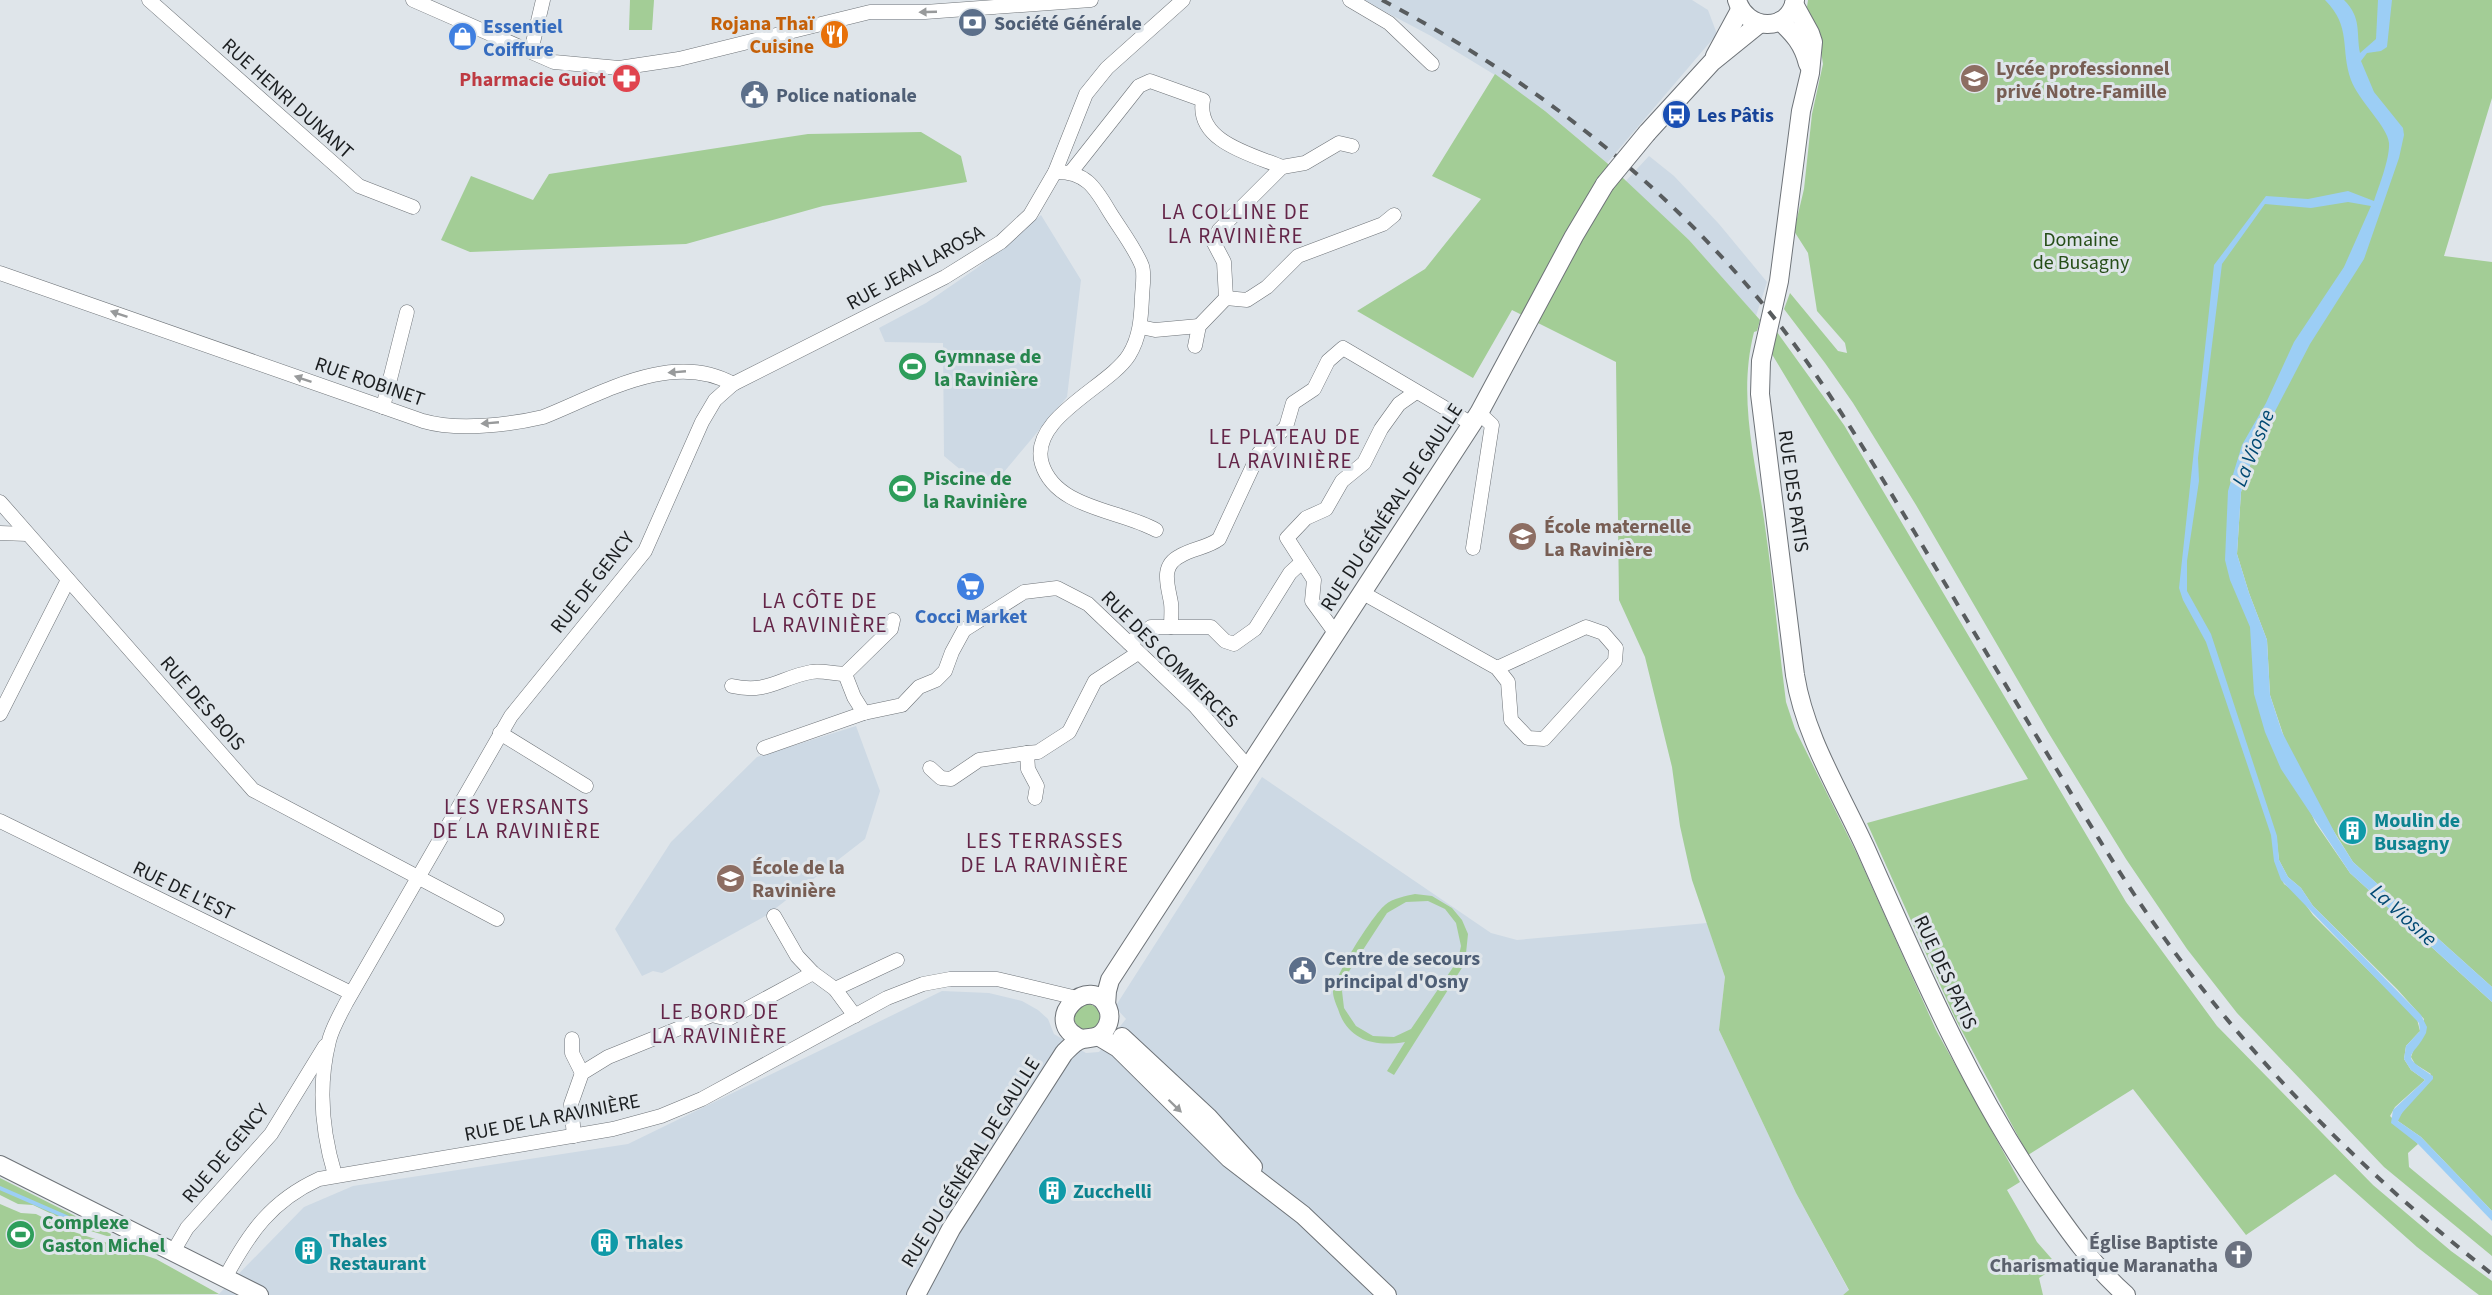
<svg xmlns="http://www.w3.org/2000/svg" width="2492" height="1295" font-family="'Source Sans 3',sans-serif">
<style>
.built{fill:#cdd9e4}
.green{fill:#a3cd96;fill-rule:evenodd}
.water{fill:#9ccef5}
.lines{fill:none;stroke-linecap:round;stroke-linejoin:round}
.stream{stroke:#9ccef5;stroke-width:4}
.minor-casing{stroke:#6e7378;stroke-width:15}
.major-casing{stroke:#6e7378;stroke-width:20}
.minor{stroke:#fff;stroke-width:14}
.major{stroke:#fff;stroke-width:18}
.rail{stroke:#585c5e;stroke-width:4;stroke-dasharray:10 10;stroke-linecap:butt}
.major-bridge-casing{stroke:#6e7378;stroke-width:20;stroke-linecap:butt}
.major-bridge{stroke:#fff;stroke-width:18}
.oneway{fill:#989a9b}
.labels{text-anchor:middle;stroke-width:6;stroke-linejoin:round;paint-order:stroke}
.food-label{font-size:20px;font-weight:bold;fill:#c56008;stroke:#dfe5ea;text-anchor:end}
.service-label{font-size:20px;font-weight:bold;fill:#4e5e75;stroke:#dfe5ea;text-anchor:start}
.shop-label{font-size:20px;font-weight:bold;fill:#366cbe;stroke:#dfe5ea;text-anchor:start}
.education-label{font-size:20px;font-weight:bold;fill:#785e54;stroke:#dfe5ea;text-anchor:start}
.health-label{font-size:20px;font-weight:bold;fill:#be3a42;stroke:#dfe5ea;text-anchor:end}
.street-label{font-size:20px;fill:#1b1e20;stroke:#dfe5ea}
.transit-label{font-size:20px;font-weight:bold;fill:#164399;stroke:#dfe5ea;text-anchor:start}
.park-label{font-size:20px;fill:#264e18;stroke:#dfe5ea}
.leisure-label{font-size:20px;font-weight:bold;fill:#27864d;stroke:#dfe5ea;text-anchor:start}
.culture-label{font-size:20px;font-weight:bold;fill:#0d838f;stroke:#dfe5ea;text-anchor:start}
.worship-label{font-size:20px;font-weight:bold;fill:#5b616d;stroke:#dfe5ea;text-anchor:end}
.neighbourhood-label{font-size:21px;letter-spacing:1.5px;fill:#642548;stroke:#dfe5ea}
.water-label{font-size:21px;font-style:italic;fill:#004973;stroke:#dfe5ea}
</style>
<rect width="100%" height="100%" fill="#dfe5ea"/>
<g class="built">
<polygon points="1363,0 1692,0 1708,10 1717,34 1607,163 1545,111 1495,75 1431,36"/>
<polygon points="1649,156 1674,176 1719,224 1767,282 1756,316 1689,240 1625,182"/>
<polygon points="1041,215 1081,280 1067,397 998,479 962,471 944,456 943,343 885,342 879,328 926,303 977,268"/>
<polygon points="856,726 880,791 865,839 767,915 662,973 653,971 642,976 615,929 671,842 757,757"/>
<polygon points="1262,777 1491,933 1517,940 1707,923 1725,977 1719,1030 1796,1193 1849,1291 1843,1295 218,1295 304,1207 353,1186 628,1144 942,991 989,993 1022,1001 1038,1010 1048,1019 1054,1034 1086,1053 1099,1052 1126,1019 1115,1007"/>
</g>
<g class="green">
<polygon points="630,0 654,0 652,30 629,30"/>
<polygon points="1808,0 2492,0 2492,98 2444,256 2492,262 2492,987 2353,862 2328,822 2285,740 2270,695 2267,640 2249,593 2237,554 2241,492 2256,448 2247,452 2231,540 2255,622 2261,695 2315,822 2350,873 2492,1002 2492,1211 2421,1137 2398,1121 2398,1118 2431,1074 2415,1064 2411,1057 2424,1019 2397,989 2313,906 2301,888 2288,877 2279,860 2277,842 2278,870 2284,884 2297,893 2313,915 2417,1019 2420,1031 2406,1046 2404,1059 2411,1070 2425,1080 2395,1107 2390,1116 2418,1144 2408,1153 2409,1167 2492,1236 2492,1256 2384,1167 2237,1013 2187,949 2126,859 2048,732 1916,505 1853,403 1825,363 1784,309 1790,293 1838,351 1847,353 1845,343 1817,311 1808,253 1794,231 1804,189 1812,114 1823,64 1818,33 1807,7"/>
<path d="M1495 74 1545 111 1607 163 1689 240 1760 320 1757 331 1754 332C1738 395 1754 456 1764 519 1773 580 1778 641 1786 702L1795 729 1858 856 1936 1030 2020 1182 2007 1190 2037 1242 2058 1266 2039 1278 2043 1295H1843L1849 1290 1796 1193 1719 1030 1725 977 1692 880 1680 826 1672 767 1645 657 1619 600 1616 362 1512 310 1473 378 1357 311 1425 269 1481 199 1432 176Z"/>
<polygon points="921,132 961,156 967,182 823,206 686,244 470,252 441,240 471,176 533,200 549,174 808,134"/>
<polygon points="1777,332 1844,425 2126,902 2217,1026 2373,1185 2451,1251 2492,1281 2492,1295 2479,1295 2471,1289 2417,1247 2335,1174 2246,1235 2133,1089 2028,1155 1955,1018 1867,823 2028,779 1770,351"/>
<path d="M1415 894 1432 896 1452 908 1462 920 1468 934 1465 963 1394 1075 1387 1071 1405 1042C1375 1047 1348 1041 1338 1009 1336 1004 1333 997 1333 992 1335 975 1372 916 1385 905 1393 898 1406 896 1415 894ZM1428 901 1445 909 1456 923 1461 946 1458 960 1411 1029 1394 1037 1373 1036 1356 1026 1344 1008 1342 991 1344 979 1387 913 1406 902Z"/>
<circle cx="1087" cy="1017" r="13"/>
<polygon points="0,1178 111,1234 110,1237 81,1228 33,1205 18,1204 0,1195"/>
<polygon points="0,1204 21,1213 36,1214 68,1230 156,1259 219,1294 0,1295"/>
</g>
<path class="water" d="M2325 0H2344C2362 18 2356 32 2360 53L2376 39 2378 0H2392L2387 47 2381 51 2367 53 2361 61 2374 92 2403 128 2404 135 2399 158 2364 259 2310 344 2256 448 2241 492 2237 554 2249 593 2267 640 2270 695 2282 732 2337 837 2353 862 2492 987V1002L2350 873 2281 769 2265 732 2254 694 2250 627 2230 580 2225 560 2228 491 2242 445 2266 403 2294 342 2344 267 2371 206 2348 202 2311 208 2265 204 2222 264 2198 458 2199 481 2187 561V591L2211 634 2277 836 2279 860 2288 877 2301 888 2313 906 2331 924 2421 1015 2427 1027 2426 1033C2412 1060 2398 1053 2433 1076V1079L2402 1113 2398 1121 2421 1137 2492 1211V1221L2418 1144 2391 1123 2393 1110 2425 1080 2411 1070 2404 1059 2406 1046 2420 1031 2419 1023 2281 880 2274 861 2271 835 2206 642 2183 600 2179 588 2214 265 2266 196 2308 199 2348 191 2374 201C2379 186 2390 158 2389 143 2388 127 2358 100 2351 80 2340 49 2352 27 2325 0Z"/>
<g class="lines">
<polyline class="stream" points="0,1188 78,1222"/>
<defs>
<g id="minor">
<polyline points="149,0 359,186 413,207"/>
<polyline points="413,0 554,62 619,68 679,59 870,12 925,12 1091,0"/>
<polyline points="1350,0 1389,23 1432,64"/>
<polyline points="531,51 543,0"/>
<polyline points="1282,167 1305,163 1339,143 1352,146"/>
<path d="M1055 172C1085 171 1095 187 1109 211 1120 229 1135 248 1142 266 1145 275 1142 289 1142 298 1141 319 1140 337 1129 355 1109 387 1028 418 1042 464 1056 509 1121 510 1156 530"/>
<path d="M1071 172 1139 86 1150 81 1203 100C1195 142 1254 155 1282 167L1219 230 1213 241 1224 262 1226 298 1199 326 1195 346"/>
<path d="M0 273 423 421C457 431 509 425 543 417 601 394 672 350 733 384"/>
<polyline points="1226,298 1247,300 1267,287 1298,256 1383,224 1394,215"/>
<polyline points="1141,327 1155,330 1199,326"/>
<polyline points="383,407 407,312"/>
<polyline points="0,502 253,790 497,919"/>
<polyline points="0,533 27,534"/>
<polyline points="1473,548 1492,425 1479,413"/>
<polyline points="1361,592 1497,668 1586,627 1603,633 1616,648 1615,661 1544,739 1528,738 1511,720 1508,682 1497,668"/>
<path d="M1171 627C1171 619 1172 610 1171 603 1168 585 1160 566 1180 556 1193 548 1207 548 1219 539L1259 453 1286 427 1293 403 1314 389 1328 361 1343 348 1472 424"/>
<polyline points="1336,634 1312,601 1314,580 1287,538 1306,518 1326,509 1342,481 1364,463 1381,429 1399,404 1416,392"/>
<polyline points="1129,643 1151,627 1211,627 1225,641 1234,644 1255,629 1290,573 1302,562"/>
<polyline points="845,674 854,697 864,713"/>
<path d="M732 686C768 694 779 678 811 672 821 670 835 674 845 674L891 629 893 620"/>
<polyline points="0,714 68,580"/>
<polyline points="500,733 586,786"/>
<polyline points="764,748 864,713 902,705 919,687 936,680 945,671 952,652 964,630 1024,592 1057,588 1088,604 1195,706 1248,767"/>
<polyline points="930,768 941,778 951,779 979,760 1027,753"/>
<polyline points="1035,798 1037,786 1028,769 1027,753 1038,752 1069,732 1095,681 1138,653"/>
<polyline points="0,821 351,993"/>
<polyline points="774,916 797,956 813,973 835,989 855,1016"/>
<polyline points="835,989 897,960"/>
<polyline points="572,1039 572,1053 582,1073"/>
<polyline points="574,1136 571,1104 582,1073 608,1057 712,1015 728,1019 813,973"/>
<path d="M335 1175C322 1132 318 1085 329 1041 332 1028 340 1015 346 1003L511 716 645 551 702 422 715 400 733 384 945 277 1001 242 1030 215 1055 172 1086 94 1107 68 1183 0"/>
<polyline points="177,1245 187,1228 271,1134 325,1046"/>
<path d="M225 1278C249 1233 271 1201 319 1179L613 1129 661 1116 702 1099 887 998 923 984 950 979H997L1077 998"/>
</g>
<g id="major">
<path d="M1737 0C1746 31 1789 33 1795 0"/>
<path d="M1794 4 1810 33 1813 42 1810 73 1801 111 1779 281 1761 361 1760 394 1795 675C1805 737 1839 790 1865 847 1918 966 1969 1086 2043 1194 2068 1230 2093 1266 2126 1295"/>
<path d="M1780 21C1794 34 1803 44 1808 64"/>
<polyline points="1715,56 1740,10"/>
<polyline points="1647,133 1712,62 1759,24"/>
<polyline points="1106,1005 1107,991 1110,980 1479,413 1574,236 1605,184"/>
<polyline points="1098,1036 1118,1048 1229,1158 1303,1215 1387,1295"/>
<polyline points="1122,1037 1208,1117 1253,1167"/>
<polyline points="0,1165 259,1295"/>
<path d="M916 1295 951 1229 1064 1053C1069 1048 1076 1040 1083 1039 1091 1037 1098 1039 1104 1031 1109 1025 1111 1016 1108 1009 1092 970 1037 1022 1082 1039"/>
</g>
</defs>
<use href="#minor" class="minor-casing"/>
<use href="#major" class="major-casing"/>
<use href="#minor" class="minor"/>
<use href="#major" class="major"/>
<path class="rail" d="M1382 0C1536 81 1671 187 1779 324 1830 390 1872 462 1915 533 1959 607 2003 681 2048 755 2088 821 2127 888 2173 950 2263 1073 2372 1180 2492 1274"/>
<defs>
<polyline id="major-bridge" points="1605,184 1647,133"/>
</defs>
<use href="#major-bridge" class="major-bridge-casing"/>
<use href="#major-bridge" class="major-bridge"/>
</g>
<defs><path id="oneway-solid" d="M-6-.8H1V-3.2L6.5 0L1 3.2V.8H-6Z" transform="scale(1.5)"/></defs>
<g class="oneway">
<use href="#oneway-solid" transform="translate(928 12) rotate(178)"/>
<use href="#oneway-solid" transform="translate(119 314) rotate(-161)"/>
<use href="#oneway-solid" transform="translate(677 372) rotate(175)"/>
<use href="#oneway-solid" transform="translate(303 379) rotate(-161)"/>
<use href="#oneway-solid" transform="translate(490 423) rotate(175)"/>
<use href="#oneway-solid" transform="translate(1175 1106) rotate(44)"/>
</g>
<defs>
<symbol id="bank-disc" viewBox="-11 -11 22 22"><circle r="9.5" fill="#5c6f8a" stroke="#dfe5ea"/><path d="M-6-4H6V4H-6ZM0-2.3a2.3 2.3 0 1 0 0 4.6a2.3 2.3 0 1 0 0-4.6Z" fill="#fff"/></symbol>
<symbol id="restaurant-disc" viewBox="-11 -11 22 22"><circle r="9.5" fill="#e8710a" stroke="#dfe5ea"/><path d="M-5-6h1v4h1v-4h1v4h1v-4h1v5L-1.5 .5V6h-2V.5L-5-1ZM5-6V6H3V1.5H1.5Q1.5-4 5-6Z" fill="#fff"/></symbol>
<symbol id="shop-disc" viewBox="-11 -11 22 22"><circle r="9.5" fill="#3f7fe0" stroke="#dfe5ea"/><path d="M-5-2.5h2.3a2.7 3.5 0 0 1 5.4 0H5L5.5 6h-11ZM-1.5-2.5h3a1.5 2.3 0 0 0-3 0Z" fill="#fff"/></symbol>
<symbol id="pharmacy-disc" viewBox="-11 -11 22 22"><circle r="9.5" fill="#e0444e" stroke="#dfe5ea"/><path d="M-2-6h4v4h4v4h-4v4h-4v-4h-4v-4h4Z" fill="#fff"/></symbol>
<symbol id="school-disc" viewBox="-11 -11 22 22"><circle r="9.5" fill="#8d6e63" stroke="#dfe5ea"/><path d="M0-5L7-2L0 1L-7-2ZM-4 1L0 2.5L4 1V4Q0 6-4 4Z" fill="#fff"/></symbol>
<symbol id="civic-disc" viewBox="-11 -11 22 22"><circle r="9.5" fill="#5c6f8a" stroke="#dfe5ea"/><path d="M-.6-6.5H3V-4.5H.6V-3L4-1V1h2V6H-6V1h2V-1L-.6-3ZM-1.2 2.5V6h2.4V2.5Z" fill="#fff"/></symbol>
<symbol id="bus-disc" viewBox="-11 -11 22 22"><circle r="9.5" fill="#1a4fb4" stroke="#dfe5ea"/><path d="M-5-6H5V4H4V6H2V4H-2V6H-4V4H-5ZM-3.5-4V0h7V-4ZM-3.5 1.2v1.5H-2V1.2ZM2 1.2v1.5H3.5V1.2Z" fill="#fff"/></symbol>
<symbol id="stadium-disc" viewBox="-11 -11 22 22"><circle r="9.5" fill="#2e9e5b" stroke="#dfe5ea"/><path d="M0-5a6.5 5 0 1 0 0 10a6.5 5 0 1 0 0-10ZM-3.5-1.8h7v3.6h-7Z" fill="#fff"/></symbol>
<symbol id="supermarket-disc" viewBox="-11 -11 22 22"><circle r="9.5" fill="#3f7fe0" stroke="#dfe5ea"/><path d="M-6-5.5h2.5l.6 2H6L4.5 2H-2.5L-4.4-4H-6ZM-1.5 3.2a1.3 1.3 0 1 0 .1 0ZM3 3.2a1.3 1.3 0 1 0 .1 0Z" fill="#fff"/></symbol>
<symbol id="building-disc" viewBox="-11 -11 22 22"><circle r="9.5" fill="#0f9aa8" stroke="#dfe5ea"/><path d="M-4-6H4V6H1V3H-1V6H-4ZM-2.5-4.3h1.7v1.8h-1.7ZM.8-4.3h1.7v1.8H.8ZM-2.5-1h1.7V.8h-1.7ZM.8-1h1.7V.8H.8Z" fill="#fff"/></symbol>
<symbol id="church-disc" viewBox="-11 -11 22 22"><circle r="9.5" fill="#6b7280" stroke="#dfe5ea"/><path d="M-1.2-6h2.4v3.5h3.3v2.4h-3.3V6h-2.4V-.1h-3.3v-2.4h3.3Z" fill="#fff"/></symbol>
</defs>
<g fill-rule="evenodd">
<use href="#bank-disc" x="956" y="6" width="33" height="33"/>
<use href="#restaurant-disc" x="818" y="18" width="33" height="33"/>
<use href="#shop-disc" x="446" y="20" width="33" height="33"/>
<use href="#pharmacy-disc" x="610" y="62" width="33" height="33"/>
<use href="#school-disc" x="1958" y="62" width="33" height="33"/>
<use href="#civic-disc" x="738" y="78" width="33" height="33"/>
<use href="#bus-disc" x="1660" y="98" width="33" height="33"/>
<use href="#stadium-disc" x="896" y="350" width="33" height="33"/>
<use href="#stadium-disc" x="886" y="472" width="33" height="33"/>
<use href="#school-disc" x="1506" y="520" width="33" height="33"/>
<use href="#supermarket-disc" x="954" y="570" width="33" height="33"/>
<use href="#building-disc" x="2336" y="814" width="33" height="33"/>
<use href="#school-disc" x="714" y="862" width="33" height="33"/>
<use href="#civic-disc" x="1286" y="954" width="33" height="33"/>
<use href="#building-disc" x="1036" y="1174" width="33" height="33"/>
<use href="#stadium-disc" x="4" y="1218" width="33" height="33"/>
<use href="#building-disc" x="588" y="1226" width="33" height="33"/>
<use href="#building-disc" x="292" y="1234" width="33" height="33"/>
<use href="#church-disc" x="2222" y="1238" width="33" height="33"/>
</g>
<g class="labels">
<g class="food-label">
<text x="814" y="30">Rojana Thaï<tspan x="814" dy="23">Cuisine</tspan></text>
</g>
<g class="service-label">
<text x="994" y="30">Société Générale</text>
<text x="776" y="102">Police nationale</text>
<text x="1324" y="965">Centre de secours<tspan x="1324" dy="23">principal d'Osny</tspan></text>
</g>
<g class="shop-label">
<text x="483" y="33">Essentiel<tspan x="483" dy="23">Coiffure</tspan></text>
<text x="971" y="623" text-anchor="middle">Cocci Market</text>
</g>
<g class="education-label">
<text x="1996" y="75">Lycée professionnel<tspan x="1996" dy="23">privé Notre-Famille</tspan></text>
<text x="1544" y="533">École maternelle<tspan x="1544" dy="23">La Ravinière</tspan></text>
<text x="752" y="874">École de la<tspan x="752" dy="23">Ravinière</tspan></text>
</g>
<g class="health-label">
<text x="606" y="86">Pharmacie Guiot</text>
</g>
<g class="street-label">
<text transform="translate(288 98) rotate(42)" y="7">RUE HENRI DUNANT</text>
<text transform="translate(915 267) rotate(-29)" y="7">RUE JEAN LAROSA</text>
<text transform="translate(370 381) rotate(19)" y="7">RUE ROBINET</text>
<text transform="translate(1794 491) rotate(82)" y="7">RUE DES PATIS</text>
<text transform="translate(1391 507) rotate(-57)" y="7">RUE DU GÉNÉRAL DE GAULLE</text>
<text transform="translate(592 582) rotate(-52)" y="7">RUE DE GENCY</text>
<text transform="translate(1170 659) rotate(45)" y="7">RUE DES COMMERCES</text>
<text transform="translate(203 703) rotate(49)" y="7">RUE DES BOIS</text>
<text transform="translate(184 890) rotate(26)" y="7">RUE DE L'EST</text>
<text transform="translate(1946 972) rotate(65)" y="7">RUE DES PATIS</text>
<text transform="translate(552 1117) rotate(-11)" y="7">RUE DE LA RAVINIÈRE</text>
<text transform="translate(225 1153) rotate(-50)" y="7">RUE DE GENCY</text>
<text transform="translate(970 1162) rotate(-58)" y="7">RUE DU GÉNÉRAL DE GAULLE</text>
</g>
<g class="transit-label">
<text x="1697" y="122">Les Pâtis</text>
</g>
<g class="park-label">
<text x="2081" y="246">Domaine<tspan x="2081" dy="23">de Busagny</tspan></text>
</g>
<g class="leisure-label">
<text x="934" y="363">Gymnase de<tspan x="934" dy="23">la Ravinière</tspan></text>
<text x="923" y="485">Piscine de<tspan x="923" dy="23">la Ravinière</tspan></text>
<text x="42" y="1229">Complexe<tspan x="42" dy="23">Gaston Michel</tspan></text>
</g>
<g class="culture-label">
<text x="2374" y="827">Moulin de<tspan x="2374" dy="23">Busagny</tspan></text>
<text x="1073" y="1198">Zucchelli</text>
<text x="329" y="1247">Thales<tspan x="329" dy="23">Restaurant</tspan></text>
<text x="625" y="1249">Thales</text>
</g>
<g class="worship-label">
<text x="2218" y="1249">Église Baptiste<tspan x="2218" dy="23">Charismatique Maranatha</tspan></text>
</g>
<g class="neighbourhood-label">
<text x="1236" y="219">LA COLLINE DE<tspan x="1236" dy="24">LA RAVINIÈRE</tspan></text>
<text x="1285" y="444">LE PLATEAU DE<tspan x="1285" dy="24">LA RAVINIÈRE</tspan></text>
<text x="820" y="608">LA CÔTE DE<tspan x="820" dy="24">LA RAVINIÈRE</tspan></text>
<text x="517" y="814">LES VERSANTS<tspan x="517" dy="24">DE LA RAVINIÈRE</tspan></text>
<text x="1045" y="848">LES TERRASSES<tspan x="1045" dy="24">DE LA RAVINIÈRE</tspan></text>
<text x="720" y="1019">LE BORD DE<tspan x="720" dy="24">LA RAVINIÈRE</tspan></text>
</g>
<g class="water-label">
<text transform="translate(2253 448) rotate(-68)" y="7">La Viosne</text>
<text transform="translate(2404 915) rotate(42)" y="7">La Viosne</text>
</g>
</g>
</svg>
